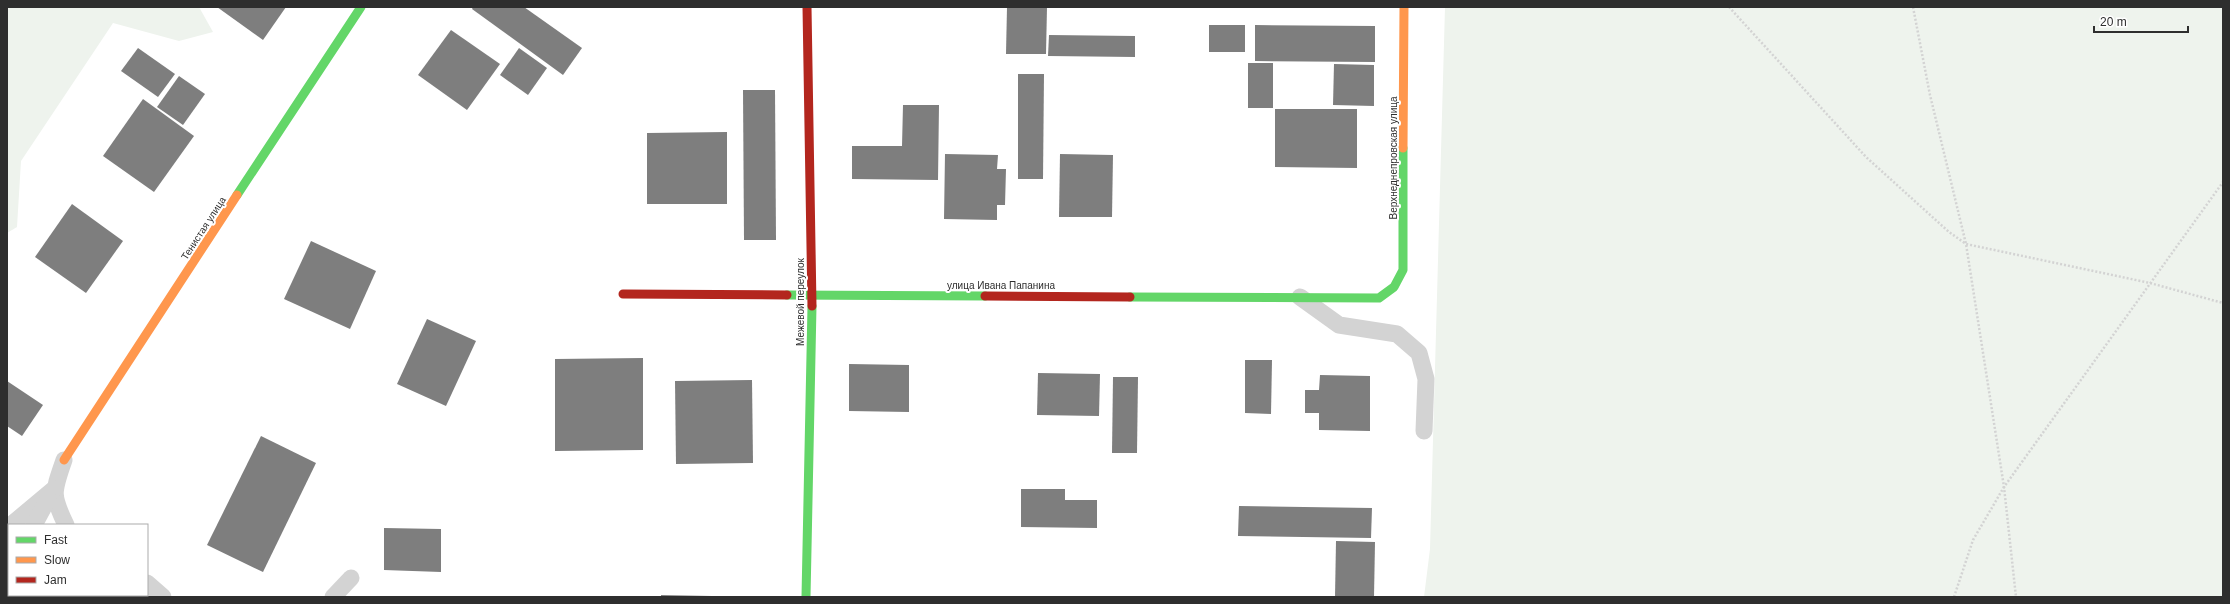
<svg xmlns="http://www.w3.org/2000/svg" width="2230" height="604" font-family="Arial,sans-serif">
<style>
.green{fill:#eef3ed}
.building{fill:#7e7e7e}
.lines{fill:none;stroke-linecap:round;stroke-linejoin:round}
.path{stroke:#d3d3d3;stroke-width:2.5;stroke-dasharray:2 2;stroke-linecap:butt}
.lane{stroke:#d3d3d3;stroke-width:17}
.fast{stroke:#63d668;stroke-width:9}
.slow{stroke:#ff974d;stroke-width:9}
.jam{stroke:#b3261e;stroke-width:9}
.labels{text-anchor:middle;stroke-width:4;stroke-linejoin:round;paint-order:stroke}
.street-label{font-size:10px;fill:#2e2e2e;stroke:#fff}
</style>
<rect width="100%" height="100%" fill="#fff"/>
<g class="green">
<polygon points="7,7 199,7 213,32 179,41 113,23 21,161 17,227 7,233"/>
<polygon points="1445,7 2223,7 2223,597 1424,597 1430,549"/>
</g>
<g class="building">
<polygon points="217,7 286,7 263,40"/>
<polygon points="473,7 524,7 582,48 563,75 472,9"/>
<polygon points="1007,7 1047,7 1046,54 1006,54"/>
<rect x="1209" y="25" width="36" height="27"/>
<polygon points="1255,25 1375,26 1375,62 1255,61"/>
<polygon points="451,30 500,64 467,110 418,75"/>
<polygon points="1049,35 1135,36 1135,57 1048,56"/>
<polygon points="138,48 175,74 158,97 121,71"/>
<polygon points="519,48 547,68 528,95 500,75"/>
<rect x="1248" y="63" width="25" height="45"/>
<polygon points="1334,64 1374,65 1374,106 1333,105"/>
<polygon points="1018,74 1044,74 1043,179 1018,179"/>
<polygon points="179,76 205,94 183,125 157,107"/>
<polygon points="743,90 775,90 776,240 744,240"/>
<polygon points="143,99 194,136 154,192 103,156"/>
<polygon points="903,105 939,105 938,180 852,179 852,146 902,146"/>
<polygon points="1275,109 1357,109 1357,168 1275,167"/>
<polygon points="727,132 727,204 647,204 647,133"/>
<polygon points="945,154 998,155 997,169 1006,169 1005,205 997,205 997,220 944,219"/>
<polygon points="1060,154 1113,155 1112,217 1059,217"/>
<polygon points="72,204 123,241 86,293 35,257"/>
<polygon points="311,241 376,271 350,329 284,299"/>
<polygon points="427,319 476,341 446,406 397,384"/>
<polygon points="643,358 643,450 555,451 555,359"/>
<polygon points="1245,360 1272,360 1271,414 1245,413"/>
<polygon points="849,364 909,365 909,412 849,411"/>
<polygon points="1038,373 1100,374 1099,416 1037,415"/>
<polygon points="1320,375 1370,376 1370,431 1319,430 1319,413 1305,413 1305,390 1319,390"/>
<polygon points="1113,377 1138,377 1137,453 1112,453"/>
<polygon points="752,380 753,463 676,464 675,381"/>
<polygon points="7,381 43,405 22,436 7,426"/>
<polygon points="261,436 316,463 263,572 207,545"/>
<polygon points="1021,489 1065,489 1065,500 1097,500 1097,528 1021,527"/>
<polygon points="1239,506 1372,508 1371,538 1238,536"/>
<polygon points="384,528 441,529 441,572 384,570"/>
<polygon points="1336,541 1375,542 1374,597 1335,597"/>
<polygon points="80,595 96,595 95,597 79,597"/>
<polygon points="661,595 712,596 712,597 661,597"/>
</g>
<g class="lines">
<g class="path">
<polyline points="1729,7 1866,157 1949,232 1966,244 2150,283 2223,303"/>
<polyline points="1913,7 1930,95 1966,244 2004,487 2016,597"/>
<polyline points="1954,597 1973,540 2004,487 2223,182"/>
</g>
<g class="lane">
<polyline points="1300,297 1339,325 1397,334 1419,353 1426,379 1424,431"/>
<path d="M64 460C53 492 51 494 66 525"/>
<polyline points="11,525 54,489"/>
<polyline points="34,525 48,499"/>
<polyline points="7,578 9,574"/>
<polyline points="147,583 163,597"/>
<polyline points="333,597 351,578"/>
</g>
<g class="fast">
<polyline points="237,195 361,7"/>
<polyline points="787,295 985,296"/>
<polyline points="1130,297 1379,298 1394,287 1403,270 1403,148"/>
<polyline points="806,597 812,306"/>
</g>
<g class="slow">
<polyline points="1403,148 1404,7"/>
<polyline points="64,460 237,195"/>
</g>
<g class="jam">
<polyline points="807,7 812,306"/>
<polyline points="623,294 787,295"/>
<polyline points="985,296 1130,297"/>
</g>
</g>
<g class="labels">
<g class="street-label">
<text transform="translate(1393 158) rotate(-90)" y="4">Верхнеднепровская улица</text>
<text transform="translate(203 228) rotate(-57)" y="4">Тенистая улица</text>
<text x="1001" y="289">улица Ивана Папанина</text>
<text transform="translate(800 302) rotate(-90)" y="4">Межевой переулок</text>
</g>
</g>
<rect width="2230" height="604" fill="none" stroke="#2e2e2e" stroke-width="16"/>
<rect x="8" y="524" width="140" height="72" fill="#ffffff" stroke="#ababab"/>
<rect x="16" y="537" width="20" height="6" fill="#63d668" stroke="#ababab"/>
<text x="44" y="544" font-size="12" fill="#2e2e2e">Fast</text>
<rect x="16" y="557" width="20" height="6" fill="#ff974d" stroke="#ababab"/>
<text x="44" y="564" font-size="12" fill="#2e2e2e">Slow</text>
<rect x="16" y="577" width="20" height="6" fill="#b3261e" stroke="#ababab"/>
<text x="44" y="584" font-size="12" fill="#2e2e2e">Jam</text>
<path d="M2094 26v6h94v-6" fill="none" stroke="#2e2e2e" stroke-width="2"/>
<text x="2100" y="26" font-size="12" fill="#2e2e2e" stroke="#ffffff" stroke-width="3" paint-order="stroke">20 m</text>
</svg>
